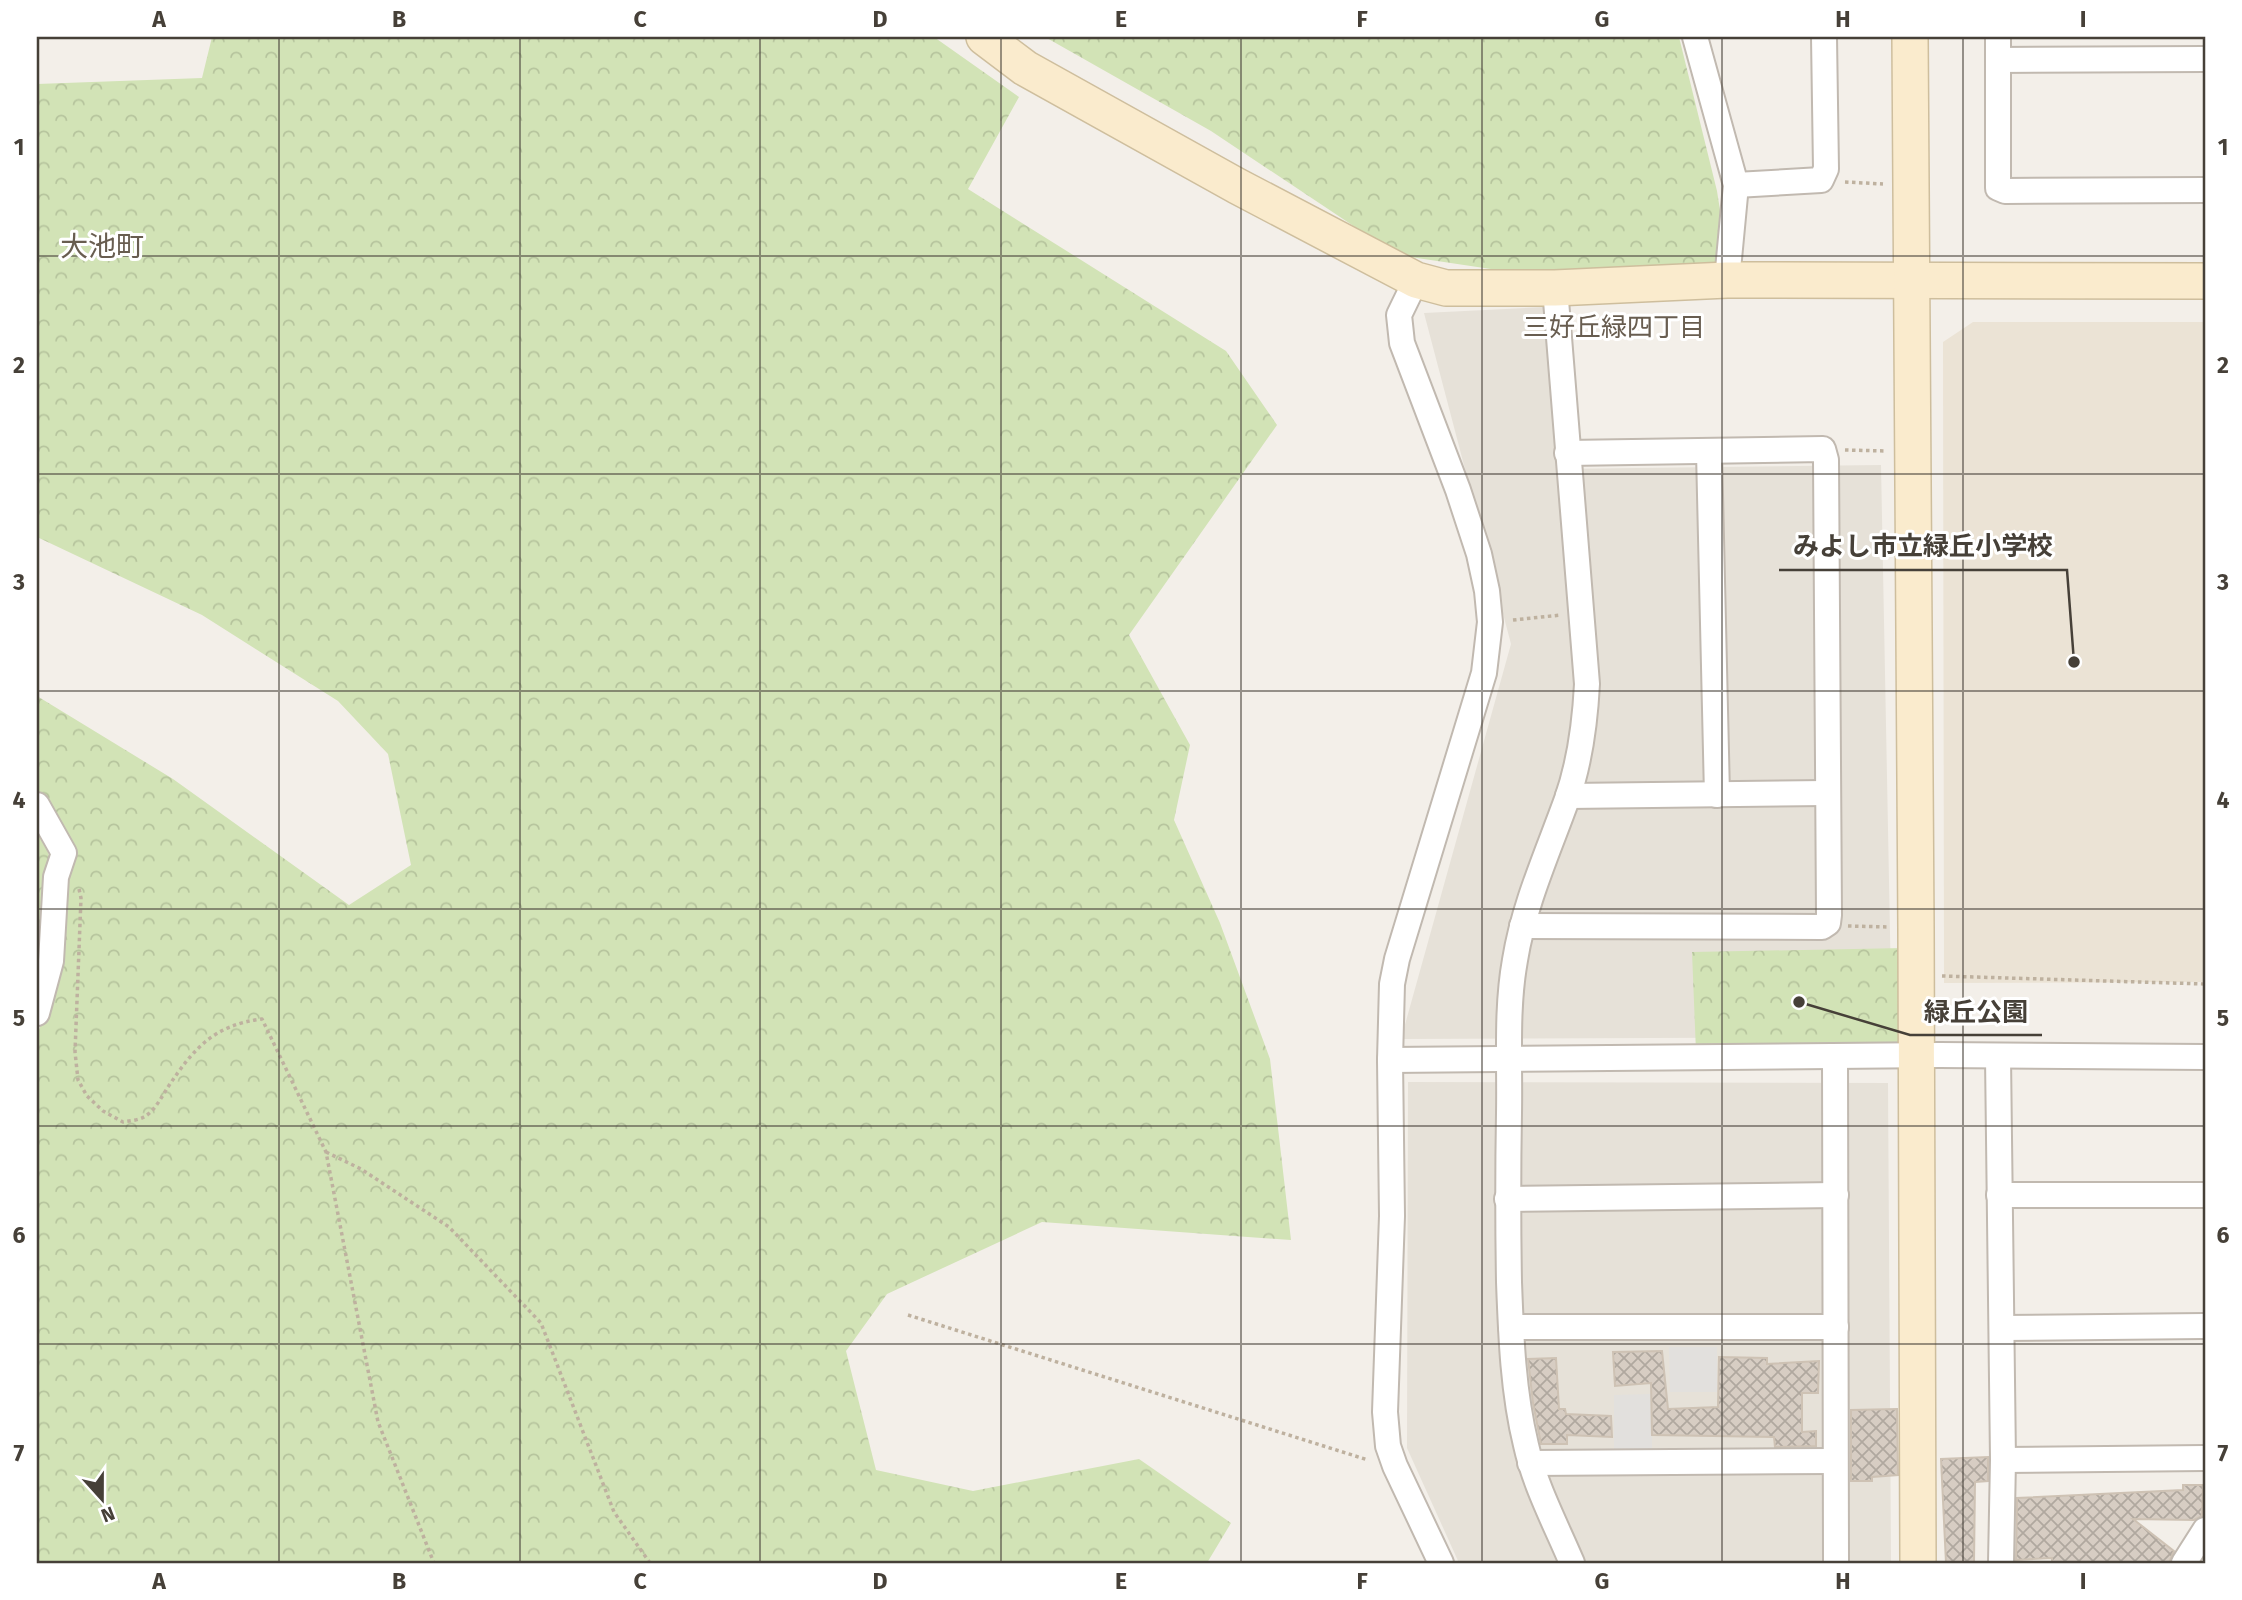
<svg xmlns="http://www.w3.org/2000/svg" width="2242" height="1600" font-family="'Fira Sans','Noto Sans JP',sans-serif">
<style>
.residential{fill:#e6e1d8}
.education{fill:#ebe3d5}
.forest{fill:url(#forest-crowns)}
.parking{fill:#e2e0dd}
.building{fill:url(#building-cross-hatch);stroke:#cec2b4;stroke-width:2}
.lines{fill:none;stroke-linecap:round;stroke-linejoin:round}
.street-casing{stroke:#c1b9b0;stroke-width:28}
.secondary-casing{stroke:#cebe9d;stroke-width:38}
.path{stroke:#beb19f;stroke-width:3.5;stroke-dasharray:3.5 3.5;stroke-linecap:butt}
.street{stroke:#fff;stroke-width:24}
.secondary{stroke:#faebcd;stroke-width:35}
.grid{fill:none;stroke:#464038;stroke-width:2;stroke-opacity:0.55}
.labels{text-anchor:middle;stroke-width:6;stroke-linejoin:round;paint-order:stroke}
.neighbourhood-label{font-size:26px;fill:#685d50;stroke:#fff}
.quarter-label{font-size:28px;fill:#685d50;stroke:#fff}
.leader{fill:none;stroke:#464038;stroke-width:2.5}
.callout-dot{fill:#464038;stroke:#fff;stroke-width:2.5}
.callout-label{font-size:26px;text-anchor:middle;font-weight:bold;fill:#464038;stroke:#fff;stroke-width:6;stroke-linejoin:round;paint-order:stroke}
.neatline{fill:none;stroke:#464038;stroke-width:2.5}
.grid-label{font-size:23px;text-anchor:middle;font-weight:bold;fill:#464038}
</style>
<defs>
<pattern id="forest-crowns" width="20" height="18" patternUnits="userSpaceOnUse" patternTransform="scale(1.75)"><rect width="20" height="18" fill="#d2e3b6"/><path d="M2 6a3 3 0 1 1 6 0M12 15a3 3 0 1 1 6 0" fill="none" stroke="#b6c49d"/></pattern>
<pattern id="building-cross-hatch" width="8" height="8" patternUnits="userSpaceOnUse" patternTransform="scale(1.75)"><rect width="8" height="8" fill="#d7cdc3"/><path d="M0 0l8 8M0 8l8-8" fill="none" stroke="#b0a89f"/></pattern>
</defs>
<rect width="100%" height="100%" fill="#f3efe9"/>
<g class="residential">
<polygon points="1544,307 1556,469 1881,465 1892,1037 1401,1039 1511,644 1424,313"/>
<polygon points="1408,1082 1888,1083 1891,1563 1459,1563 1407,1448"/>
</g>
<polygon class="education" points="1973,322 2205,322 2205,982 1944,983 1943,342"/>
<g class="forest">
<polygon points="212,37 934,37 1019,97 968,189 1226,351 1277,425 1129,635 1190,745 1174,820 1220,923 1270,1059 1291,1240 1042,1222 887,1294 846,1351 876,1470 973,1491 1139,1459 1231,1523 1207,1563 37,1563 37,1036 41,1024 66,871 37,794 37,696 173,779 349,905 411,865 388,754 338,701 202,615 37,537 37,84 202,78"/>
<polygon points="1045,37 1679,37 1717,191 1728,261 1673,271 1537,276 1397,255 1211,131"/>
<polygon points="37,823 50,858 37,983"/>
<polygon points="1904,948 1906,1053 1696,1052 1692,952"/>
</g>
<g class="parking">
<polygon points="1669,1347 1717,1347 1717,1392 1670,1392"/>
<polygon points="1652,1394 1652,1449 1614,1449 1614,1395"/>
</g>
<g class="building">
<polygon points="1662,1351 1668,1409 1718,1407 1719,1357 1767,1358 1767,1364 1819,1361 1818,1393 1802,1393 1802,1432 1816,1431 1816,1446 1775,1447 1774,1437 1652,1435 1651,1383 1615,1386 1613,1352"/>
<polygon points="1556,1358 1559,1409 1565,1409 1566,1414 1611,1416 1612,1437 1567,1435 1567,1444 1541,1444 1533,1403 1528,1359"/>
<polygon points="1897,1409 1898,1475 1872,1477 1872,1481 1851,1481 1851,1410"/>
<polygon points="1988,1457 1988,1481 1975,1482 1974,1563 1946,1563 1941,1459"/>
<polygon points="2183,1485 2203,1485 2202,1516 2194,1520 2133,1519 2174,1551 2169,1563 2052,1563 2052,1558 2016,1560 2017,1498 2183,1490"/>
</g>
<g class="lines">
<defs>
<g id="street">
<polyline points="1695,37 1736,185 1727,280"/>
<polyline points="1998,37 1998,188 2005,191 2205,190"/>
<polyline points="1998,60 2205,59"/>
<polyline points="1736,185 1821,180 1826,169 1824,37"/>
<polyline points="1416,280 1399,315 1402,343 1458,490 1479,554 1487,591 1490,622 1484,673 1397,959 1392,984 1390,1060 1392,1216 1385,1412 1388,1446 1395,1466 1441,1563"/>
<path d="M1555 288 1587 684C1585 723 1580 762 1567 799 1548 852 1524 904 1515 960 1506 1010 1510 1062 1509 1113 1508 1169 1508 1226 1509 1282 1511 1336 1513 1392 1526 1445 1535 1486 1556 1525 1572 1563"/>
<polyline points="1709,452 1717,795"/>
<polyline points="1568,796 1826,793"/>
<polyline points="37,805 64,853 56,877 51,961 37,1013"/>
<polyline points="1522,926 1822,927 1828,923 1829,915 1826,460 1823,449 1567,453"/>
<polyline points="1835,1057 1836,1563"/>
<polyline points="1998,1057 2003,1460 2001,1563"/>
<polyline points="1390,1060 1940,1055 2205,1057"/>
<polyline points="1999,1195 2205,1195"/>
<polyline points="1507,1199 1836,1195"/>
<polyline points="1511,1327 1836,1327"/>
<polyline points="2002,1328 2205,1326"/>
<polyline points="2003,1460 2205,1458"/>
<polyline points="1530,1463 1835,1461"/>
<polyline points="2184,1563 2205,1530"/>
</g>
<g id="secondary">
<polyline points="984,37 1025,68 1237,186 1416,280 1446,288 1555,288 1727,280 2205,281"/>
<polyline points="1910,37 1916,928 1918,1563"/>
</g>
</defs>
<use href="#street" class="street-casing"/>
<use href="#secondary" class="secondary-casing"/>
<g class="path">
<polyline points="1845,182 1883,184"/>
<polyline points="1845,450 1886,451"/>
<polyline points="1513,620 1561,615"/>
<path d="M79 889 81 898 75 1052 78 1080 87 1096 103 1111 123 1122C129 1121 139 1120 144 1117 155 1111 162 1096 168 1087 194 1048 214 1025 262 1019L326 1152 378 1422 434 1563"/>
<polyline points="1848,926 1890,927"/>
<polyline points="1942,976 2205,984"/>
<polyline points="326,1152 361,1169 449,1227 541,1323 614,1512 650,1563"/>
<polyline points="908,1315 1368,1460"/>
</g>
<use href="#street" class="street"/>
<use href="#secondary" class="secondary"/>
</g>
<path class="grid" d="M279 37V1563M520 37V1563M760 37V1563M1001 37V1563M1241 37V1563M1482 37V1563M1722 37V1563M1963 37V1563M37 256H2205M37 474H2205M37 691H2205M37 909H2205M37 1126H2205M37 1344H2205"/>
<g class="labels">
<g class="neighbourhood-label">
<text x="1614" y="336">三好丘緑四丁目</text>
</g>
<g class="quarter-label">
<text x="102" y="256">大池町</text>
</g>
</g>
<path class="leader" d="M2074 662L2067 570H1779M1799 1002L1910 1035H2042"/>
<g class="callout-dot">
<circle cx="2074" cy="662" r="7"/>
<circle cx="1799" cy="1002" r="7"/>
</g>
<g class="callout-label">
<text x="1923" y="555">みよし市立緑丘小学校</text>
<text x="1976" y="1021">緑丘公園</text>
</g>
<rect width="2242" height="1600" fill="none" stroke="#ffffff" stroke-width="77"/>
<g transform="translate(102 1499) rotate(159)" stroke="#ffffff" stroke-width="5" paint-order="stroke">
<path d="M0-5L12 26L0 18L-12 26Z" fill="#464038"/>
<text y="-10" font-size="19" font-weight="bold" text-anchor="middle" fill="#464038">N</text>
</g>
<rect x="38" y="38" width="2166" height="1524" class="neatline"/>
<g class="grid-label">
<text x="159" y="27">A</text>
<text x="399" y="27">B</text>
<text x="640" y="27">C</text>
<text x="880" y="27">D</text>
<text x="1121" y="27">E</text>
<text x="1362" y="27">F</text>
<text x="1602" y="27">G</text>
<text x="1843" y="27">H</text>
<text x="2083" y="27">I</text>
<text x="19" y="155">1</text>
<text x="2223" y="155">1</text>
<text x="19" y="373">2</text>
<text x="2223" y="373">2</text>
<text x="19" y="590">3</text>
<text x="2223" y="590">3</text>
<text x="19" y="808">4</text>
<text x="2223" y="808">4</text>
<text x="19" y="1026">5</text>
<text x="2223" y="1026">5</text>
<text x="19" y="1243">6</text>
<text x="2223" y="1243">6</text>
<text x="19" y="1461">7</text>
<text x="2223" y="1461">7</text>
<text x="159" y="1589">A</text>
<text x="399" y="1589">B</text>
<text x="640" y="1589">C</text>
<text x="880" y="1589">D</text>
<text x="1121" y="1589">E</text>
<text x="1362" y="1589">F</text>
<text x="1602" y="1589">G</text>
<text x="1843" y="1589">H</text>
<text x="2083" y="1589">I</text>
</g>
</svg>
